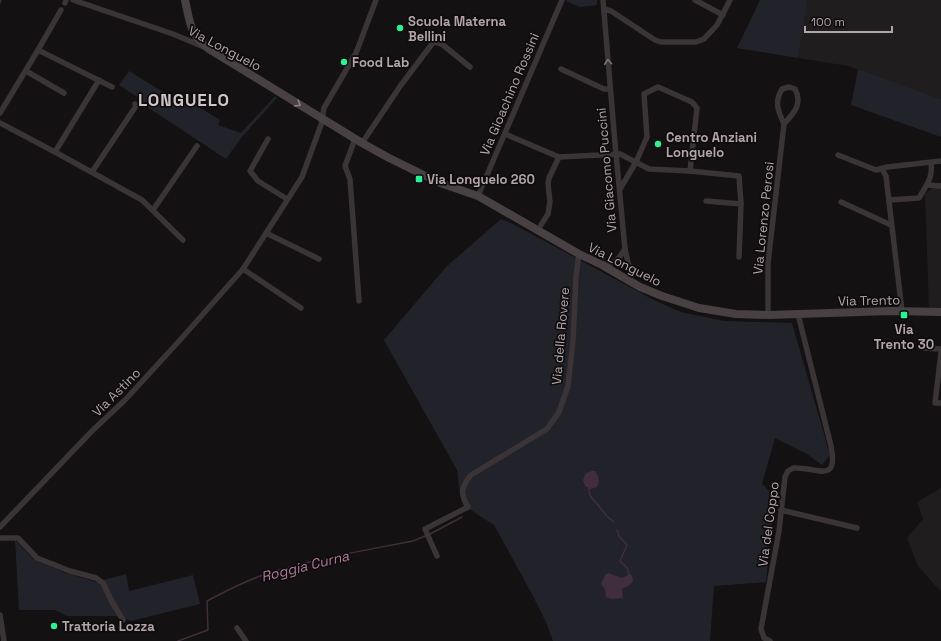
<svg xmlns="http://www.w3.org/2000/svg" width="941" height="641" font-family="'Space Grotesk',sans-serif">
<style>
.built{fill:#201d1e}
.green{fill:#22222a}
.water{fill:#402e3b}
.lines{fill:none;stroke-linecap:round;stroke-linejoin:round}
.stream{stroke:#402e3b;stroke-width:1.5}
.street{stroke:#3a3436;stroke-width:5.5}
.secondary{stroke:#484043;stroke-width:8}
.oneway{stroke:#7d7176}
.oneway2{stroke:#8e8086}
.poi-dot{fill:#2bf195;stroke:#0e0c0c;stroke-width:1.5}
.labels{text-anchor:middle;stroke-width:3.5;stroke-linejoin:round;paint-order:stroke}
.poi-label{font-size:13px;font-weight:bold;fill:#b3a3aa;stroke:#0e0c0c;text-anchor:start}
.street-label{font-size:13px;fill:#b3a3aa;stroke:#0e0c0c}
.water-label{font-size:14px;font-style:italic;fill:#af799d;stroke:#0e0c0c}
.district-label{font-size:17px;font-weight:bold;letter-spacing:1px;fill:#d0c4c8;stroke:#0e0c0c}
</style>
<rect width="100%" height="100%" fill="#131111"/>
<g class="built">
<polygon points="808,0 941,0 941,99 848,66 798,58"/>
<polygon points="934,187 941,188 941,310 929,310 925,194"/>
<polygon points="941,488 941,592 918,566 907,538 923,519 917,502"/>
</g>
<g class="green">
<polygon points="567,0 597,0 597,5 580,7 566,1"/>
<polygon points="760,0 808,0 798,58 737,48"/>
<polygon points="858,69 941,99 941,137 851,105"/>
<polygon points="129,71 171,97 176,93 220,120 218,125 241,133 275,96 277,98 241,138 226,159 141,103 143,101 119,85"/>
<polygon points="501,219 513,224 652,299 681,312 724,321 792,323 830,455 822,465 807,454 775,438 762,484 774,496 766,582 714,586 710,641 553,641 546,622 532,594 494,525 466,507 460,495 457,470 384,340 446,267"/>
<polygon points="15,540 33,559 66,573 96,582 126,574 129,591 193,575 200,604 131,621 117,616 67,616 55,610 19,610"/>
</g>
<g class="water">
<path d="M592 471H595C599 477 600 481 597 487L591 489 585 486 583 480 586 473Z"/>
<path d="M608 573 622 578 630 574C638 582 628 586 622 589L623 598 611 599 606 597 605 589 601 584 605 575Z"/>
</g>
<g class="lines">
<g class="stream">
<polyline points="0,3 1,0"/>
<path d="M589 488C588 496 593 499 598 505 604 512 605 516 614 522"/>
<polyline points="617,530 619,536 627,545 620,561 627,568 629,574"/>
<path d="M178 641 208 630 207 601C228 590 249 579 272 572 317 558 367 550 413 541L430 534 462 517"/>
</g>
<g class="street">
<polyline points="73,0 173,34 204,47"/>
<polyline points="603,0 615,143 625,249 631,276"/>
<polyline points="695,0 723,15"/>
<polyline points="65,3 66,0"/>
<polyline points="604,9 611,11 655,40 661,42 696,42 704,39 717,25 730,0"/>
<polyline points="38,50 112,87"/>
<polyline points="561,69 604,89 610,89"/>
<polyline points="26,71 64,93"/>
<polyline points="0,113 38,50 61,10"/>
<polyline points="0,123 55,152 142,200 183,240"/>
<polyline points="505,134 559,157 620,154 649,169 690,171 739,176 741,204 739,257"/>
<polyline points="268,139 250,171 258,181 287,199"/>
<polyline points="355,139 345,166 350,179 359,301"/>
<polyline points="362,143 401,85 432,44 435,42 443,45 470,67"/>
<polyline points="55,152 99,80"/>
<polyline points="838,155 876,170 887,167 941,161"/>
<polyline points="882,169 886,176 902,311"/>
<polyline points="92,172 136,106 135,104"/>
<polyline points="928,185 941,186"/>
<polyline points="620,189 636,162 647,137 644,94 658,87 692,102 697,108 690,171"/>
<polyline points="478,196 562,0"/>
<path d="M889 200 919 198C926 185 933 179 931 163"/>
<polyline points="706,201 741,204"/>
<polyline points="841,202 891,225"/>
<polyline points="153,210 197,146"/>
<polyline points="541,225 548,214 550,202 548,184 549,178 559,157"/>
<polyline points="266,233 319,259"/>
<path d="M600 263C613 267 619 259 625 249"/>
<polyline points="243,269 301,308"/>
<path d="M768 315V263L784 124C778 111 774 102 782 89L789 87 795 89C803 104 794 113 784 124"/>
<polyline points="921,348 941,349"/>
<polyline points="941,353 935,403 941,403"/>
<polyline points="781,510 857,528"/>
<polyline points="0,527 92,431 126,399 180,340 243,269 302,177 321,125 324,108 356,53 376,0"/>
<polyline points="0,538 18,538 37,558 70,571 96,578 103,583 112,602 123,620"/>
<path d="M437 556 425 529 468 507C460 494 461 487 471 475L547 429 559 412 568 386 573 341 576 276 579 254"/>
<polyline points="0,615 4,641"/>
<polyline points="237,628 246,641"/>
<path d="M770 641 764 638 761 629 779 531 785 477 788 471 793 468C815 466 839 486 831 446L798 314"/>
</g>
<path class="secondary" d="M185 0C190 22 190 36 209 49L362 143 389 158 440 183 478 196 579 254 602 265 640 287 662 296 699 308 736 314 768 315 891 311 941 312"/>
</g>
<defs><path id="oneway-chevron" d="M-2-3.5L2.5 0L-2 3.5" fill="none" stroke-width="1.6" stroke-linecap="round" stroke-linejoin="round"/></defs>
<use class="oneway" href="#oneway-chevron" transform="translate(608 62) rotate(-95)"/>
<use class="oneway2" href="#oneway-chevron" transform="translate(298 104) rotate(31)"/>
<g class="poi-dot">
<circle cx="400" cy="28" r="4"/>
<circle cx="344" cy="62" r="4"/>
<circle cx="658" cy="144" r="4"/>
<rect x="415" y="175" width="8" height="8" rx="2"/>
<rect x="900" y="311" width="8" height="8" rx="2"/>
<circle cx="54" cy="626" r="4"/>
</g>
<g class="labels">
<g class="poi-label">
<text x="408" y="26">Scuola Materna<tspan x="408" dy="15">Bellini</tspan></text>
<text x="352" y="67">Food Lab</text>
<text x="666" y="142">Centro Anziani<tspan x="666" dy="15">Longuelo</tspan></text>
<text x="427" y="184">Via Longuelo 260</text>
<text x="904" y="334" text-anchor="middle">Via<tspan x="904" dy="15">Trento 30</tspan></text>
<text x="62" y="631">Trattoria Lozza</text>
</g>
<g class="street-label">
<text transform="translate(225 48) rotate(28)" y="5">Via Longuelo</text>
<text transform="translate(509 94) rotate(-67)" y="5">Via Gioachino Rossini</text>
<text transform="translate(606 170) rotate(-95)" y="5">Via Giacomo Puccini</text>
<text transform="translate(763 218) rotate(-84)" y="5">Via Lorenzo Perosi</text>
<text transform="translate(625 264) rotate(27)" y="5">Via Longuelo</text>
<text transform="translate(869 300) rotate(-1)" y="5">Via Trento</text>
<text transform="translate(560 336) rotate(-85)" y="5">Via della Rovere</text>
<text transform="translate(116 392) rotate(-45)" y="5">Via Astino</text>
<text transform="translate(768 524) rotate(-82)" y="5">Via del Coppo</text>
</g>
<g class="water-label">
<text transform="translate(305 566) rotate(-14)" y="5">Roggia Curna</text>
</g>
<g class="district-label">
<text x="184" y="106">LONGUELO</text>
</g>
</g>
<path d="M805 26v6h87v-6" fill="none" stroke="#b3a3aa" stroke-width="2"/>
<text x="811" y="26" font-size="12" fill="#b3a3aa" stroke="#0e0c0c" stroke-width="3" paint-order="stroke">100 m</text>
</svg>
